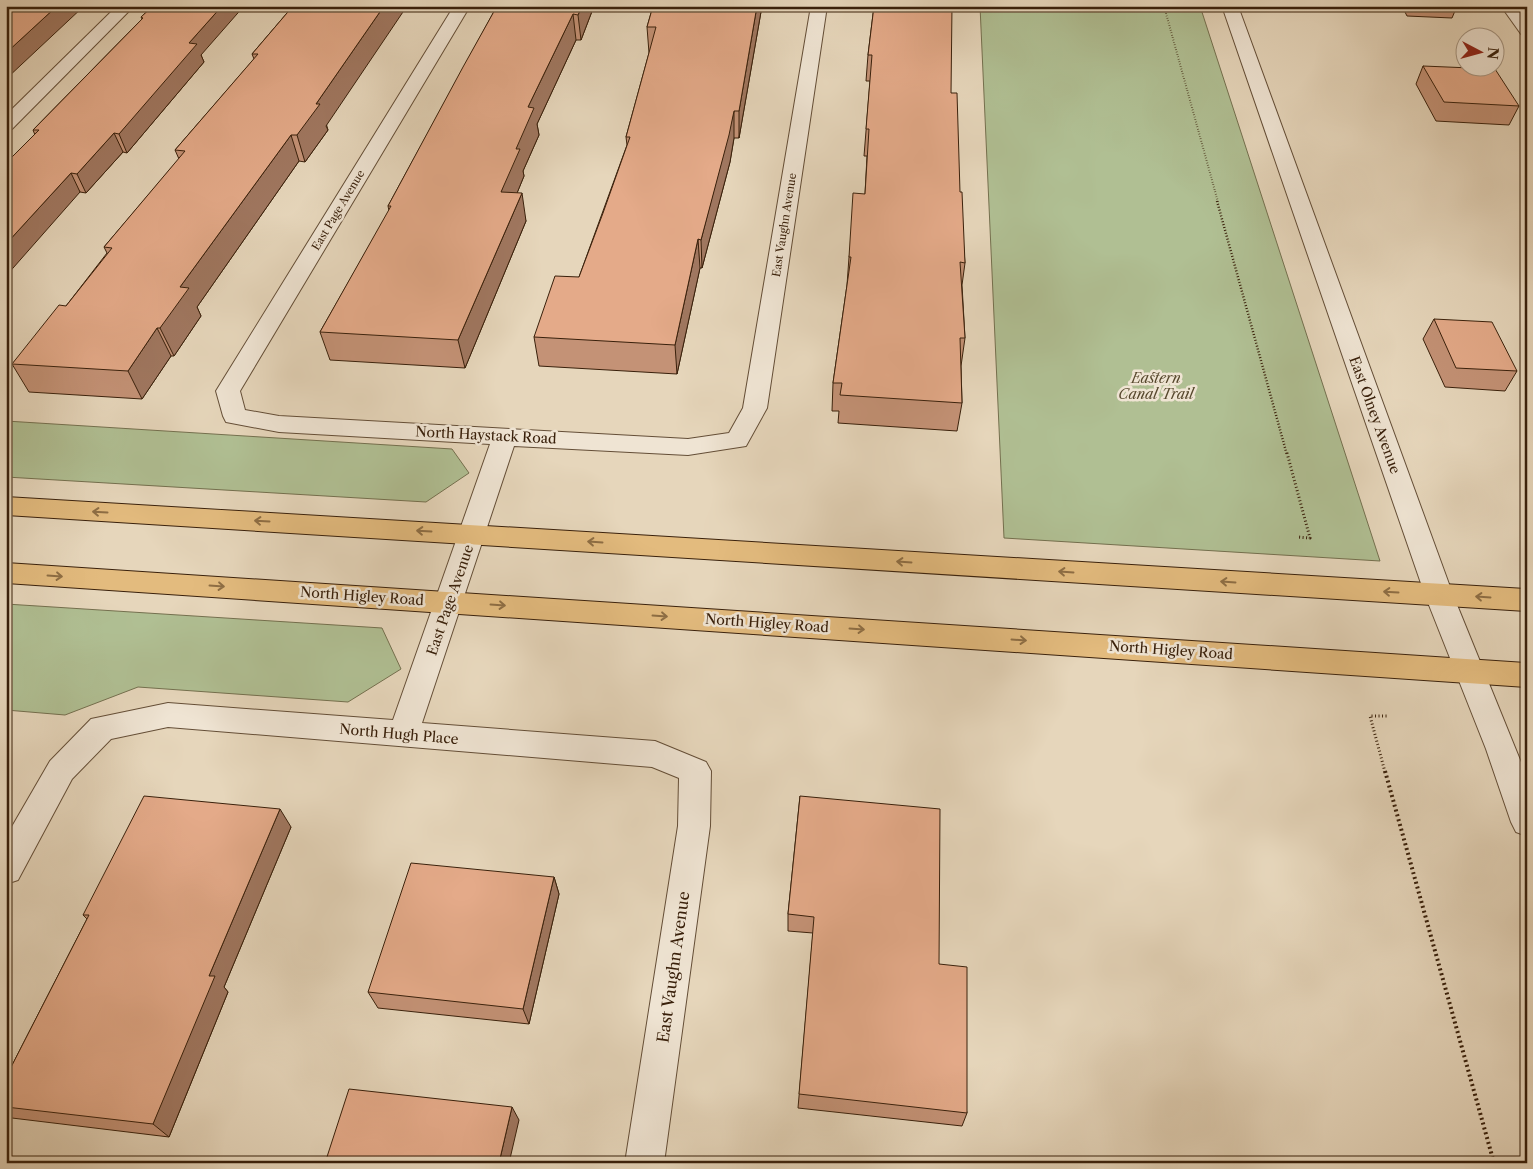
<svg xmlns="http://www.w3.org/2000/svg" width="1533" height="1169" font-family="'Libre Caslon Text',serif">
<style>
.green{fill:#b0bf93;stroke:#74704f}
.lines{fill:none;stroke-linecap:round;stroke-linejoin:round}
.minor-casing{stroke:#644e37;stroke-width:2}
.major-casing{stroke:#39200b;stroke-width:2}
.path-far3{stroke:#39200b;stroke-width:2;stroke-dasharray:0.5 2;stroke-linecap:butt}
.path-far2{stroke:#39200b;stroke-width:2.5;stroke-dasharray:1 2;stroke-linecap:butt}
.path-far1{stroke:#39200b;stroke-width:3;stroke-dasharray:1 2.5;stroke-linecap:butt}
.path{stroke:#39200b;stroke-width:4;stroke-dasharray:2 3;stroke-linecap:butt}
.minor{fill:#efe4d3;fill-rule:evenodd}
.major{fill:#e3bb7e;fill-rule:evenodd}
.wall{fill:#c49276;stroke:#39200b}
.shaded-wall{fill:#a07760;stroke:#39200b}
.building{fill:#e4aa89;stroke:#39200b}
.oneway{stroke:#8e6e44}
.labels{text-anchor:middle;stroke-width:5;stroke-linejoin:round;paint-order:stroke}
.far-street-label{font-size:11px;fill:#39200b;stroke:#efe4d3}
.park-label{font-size:14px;font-style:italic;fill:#57482d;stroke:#efe4d3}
.street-label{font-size:14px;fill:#39200b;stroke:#efe4d3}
.near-street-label{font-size:16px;fill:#39200b;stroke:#efe4d3}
</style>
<rect width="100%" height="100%" fill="#e6d6bb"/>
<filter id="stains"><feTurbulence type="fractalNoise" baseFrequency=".004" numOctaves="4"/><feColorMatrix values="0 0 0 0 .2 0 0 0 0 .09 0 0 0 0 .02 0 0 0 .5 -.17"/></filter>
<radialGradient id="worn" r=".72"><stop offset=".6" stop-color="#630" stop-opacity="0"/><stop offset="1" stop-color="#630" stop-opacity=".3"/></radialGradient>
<g class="green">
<polygon points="980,6 1200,6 1380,561 1004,538"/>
<polygon points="6,421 452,449 469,473 426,502 6,477"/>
<polygon points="6,604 382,628 401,669 348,702 138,687 65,715 6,710"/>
</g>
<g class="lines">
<defs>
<g id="minor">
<polygon points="117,6 134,6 12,129 6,130 6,115"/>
<polygon points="454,6 470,6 240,391 245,410 279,416 688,439 729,433 743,408 811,6 827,6 767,408 746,446 688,455 514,446 422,723 655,741 706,762 711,771 710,826 664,1163 625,1163 678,826 679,778 652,767 168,727 111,739 72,779 18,880 6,884 6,837 50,761 91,719 168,703 393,720 490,444 279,432 226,422 223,416 216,391"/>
<polygon points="1222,6 1238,6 1453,595 1527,777 1527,836 1516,832 1511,822 1486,749 1425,595"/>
<polygon points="1501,6 1517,6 1527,19 1527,36 1521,34"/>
</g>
<g id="major">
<polygon points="6,497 1527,589 1527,611 6,515"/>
<polygon points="6,563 1527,663 1527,687 6,583"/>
</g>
</defs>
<use href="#minor" class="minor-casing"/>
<use href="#major" class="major-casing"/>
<polyline class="path-far3" points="1164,6 1218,202"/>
<polyline class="path-far2" points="1217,201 1287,455"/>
<g class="path-far1">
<polyline points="1287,453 1310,538 1298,537"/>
<polyline points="1385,772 1370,716 1388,716"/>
</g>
<polyline class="path" points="1385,771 1494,1163"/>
<use href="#minor" class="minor"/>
<use href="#major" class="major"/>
</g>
<g class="wall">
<polygon points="153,6 201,55 204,62 127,153 123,152 86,193 80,192 35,135 33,130 142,19 141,17"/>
<polygon points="293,6 328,130 305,162 299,161 197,307 201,316 174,356 171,356 142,399 29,392 12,364 66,306 107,253 104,247 179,159 175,150 254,59 252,54"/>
<polygon points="497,6 594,6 581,40 576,40 537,124 539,135 523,171 524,176 517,193 526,221 465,368 330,360 320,332 389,211 388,206"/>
<polygon points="653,6 762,6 739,138 734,138 730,162 702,268 700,268 677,374 539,366 534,337 579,277 627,145 626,137 649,53 647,27"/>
<polygon points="874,6 951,93 965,263 962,285 965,338 961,366 962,403 957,431 838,423 839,411 832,411 833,383 847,285 849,257 865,194 867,156 864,156 870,81 866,81 868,55"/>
<polygon points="1402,6 1457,6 1452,18 1407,16"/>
<polygon points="1423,66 1519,106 1509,125 1436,121 1416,84"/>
<polygon points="1527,225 1527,241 1522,233"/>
<polygon points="1434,319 1517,371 1505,391 1445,387 1423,339"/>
<polygon points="800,796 939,964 967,1113 962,1126 798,1108 813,933 788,931 788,914"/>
<polygon points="291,827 224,987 228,992 169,1137 12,1118 6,1115 6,1077 87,919 83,915"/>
<polygon points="554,877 559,894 529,1024 378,1008 368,992"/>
</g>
<g class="shaded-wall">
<polygon points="57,6 84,6 6,79 6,53"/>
<polygon points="222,6 244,6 201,55 204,62 127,153 119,134 189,43"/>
<polygon points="384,6 407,6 326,126 328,130 305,162 297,135 316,104"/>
<polygon points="582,6 594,6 581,40 578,15"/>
<polygon points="757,6 762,6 739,138 739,111"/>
<polygon points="573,14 576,40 537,124 539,135 523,171 524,176 506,220 501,192 516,149 528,107"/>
<polygon points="734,111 734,138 730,162 702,268 701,240"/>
<polygon points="114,133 123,152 86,193 77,174"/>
<polygon points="291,135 299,161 197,307 201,316 174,356 160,328 180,287"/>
<polygon points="71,173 80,192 6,276 6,244"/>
<polygon points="522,193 526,221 465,368 458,340"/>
<polygon points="698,239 700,268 677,374 675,345"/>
<polygon points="157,328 171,356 142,399 128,371"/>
<polygon points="280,809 291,827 224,987 228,992 169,1137 153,1124 209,976"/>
<polygon points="554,877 559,894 529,1024 523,1009"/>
<polygon points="512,1107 519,1120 509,1163 499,1163"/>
</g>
<g class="building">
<polygon points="6,6 57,6 6,53"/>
<polygon points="153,6 222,6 189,43 197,44 119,134 114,133 77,174 71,173 6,244 6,163 39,130 33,130 143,18 141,17"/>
<polygon points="293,6 384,6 316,104 320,104 297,135 291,135 180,287 189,288 160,328 157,328 128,371 12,364 59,305 66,306 112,248 104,247 185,151 175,150 258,54 252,54"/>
<polygon points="497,6 582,6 578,15 573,14 528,107 534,108 516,149 520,149 501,192 522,193 458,340 320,332 391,206 388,206 463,67"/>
<polygon points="653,6 757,6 739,111 734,111 729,135 701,240 698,239 675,345 534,337 555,276 579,277 603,213 630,137 626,137 656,27 647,27"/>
<polygon points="874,6 952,6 951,93 957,93 960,192 962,192 965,263 960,262 965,338 960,338 962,403 840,395 842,383 833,383 851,257 849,257 853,193 865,194 869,129 866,129 872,55 868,55"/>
<polygon points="1423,66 1495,69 1519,106 1444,102"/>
<polygon points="1434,319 1492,322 1517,371 1456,368"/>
<polygon points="144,796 280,809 209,976 215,976 153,1124 6,1107 6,1077 89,915 83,915"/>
<polygon points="800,796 940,809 939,964 967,967 967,1113 799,1094 814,917 788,914"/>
<polygon points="411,863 554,877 523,1009 368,992"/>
<polygon points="349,1089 512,1107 499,1163 325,1163"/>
</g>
<defs><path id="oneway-shaft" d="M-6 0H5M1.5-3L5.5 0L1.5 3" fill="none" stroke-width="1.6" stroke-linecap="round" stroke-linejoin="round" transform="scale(1.25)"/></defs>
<g class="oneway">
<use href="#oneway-shaft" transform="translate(100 512) rotate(-177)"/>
<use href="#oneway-shaft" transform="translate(262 521) rotate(-177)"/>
<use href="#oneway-shaft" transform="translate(424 531) rotate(-177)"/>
<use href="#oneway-shaft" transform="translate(595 542) rotate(-176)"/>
<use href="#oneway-shaft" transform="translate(904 562) rotate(-176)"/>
<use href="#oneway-shaft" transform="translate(1066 572) rotate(-176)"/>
<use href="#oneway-shaft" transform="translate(55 576) rotate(4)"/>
<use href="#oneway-shaft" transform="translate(1228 582) rotate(-176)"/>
<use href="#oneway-shaft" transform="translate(217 586) rotate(4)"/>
<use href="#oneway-shaft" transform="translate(1391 592) rotate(-177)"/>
<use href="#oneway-shaft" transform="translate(1483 597) rotate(-176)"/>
<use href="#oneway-shaft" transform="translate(498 605) rotate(4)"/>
<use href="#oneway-shaft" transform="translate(660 616) rotate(4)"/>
<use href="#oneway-shaft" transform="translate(857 629) rotate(4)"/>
<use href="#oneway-shaft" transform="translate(1019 640) rotate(4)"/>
</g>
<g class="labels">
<g class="far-street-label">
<text transform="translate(338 210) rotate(-59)" y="4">East Page Avenue</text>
<text transform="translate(784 225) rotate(-81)" y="4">East Vaughn Avenue</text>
</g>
<g class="park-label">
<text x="1156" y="383">Eastern<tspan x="1156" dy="16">Canal Trail</tspan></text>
</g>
<g class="street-label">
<text transform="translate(1375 415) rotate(70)" y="5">East Olney Avenue</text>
<text transform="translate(486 435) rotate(3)" y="5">North Haystack Road</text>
<text transform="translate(362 596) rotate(4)" y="5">North Higley Road</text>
<text transform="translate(450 600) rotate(-71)" y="5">East Page Avenue</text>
<text transform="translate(767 623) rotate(4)" y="5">North Higley Road</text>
<text transform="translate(1171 650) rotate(4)" y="5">North Higley Road</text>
<text transform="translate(399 734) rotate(5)" y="5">North Hugh Place</text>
</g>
<g class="near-street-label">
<text transform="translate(673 967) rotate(-82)" y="6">East Vaughn Avenue</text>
</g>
</g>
<rect width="1533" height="1169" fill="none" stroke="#e6d6bb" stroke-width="25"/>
<rect x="8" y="8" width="1518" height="1154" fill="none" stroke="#39200b" stroke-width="2.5"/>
<rect x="12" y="12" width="1508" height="1144" fill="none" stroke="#39200b"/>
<g transform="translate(1480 52) rotate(96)"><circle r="24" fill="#efe4d3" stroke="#a69683"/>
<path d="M0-4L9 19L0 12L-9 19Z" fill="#8f2418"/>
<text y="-8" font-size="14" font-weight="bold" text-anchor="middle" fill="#39200b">N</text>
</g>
<rect width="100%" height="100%" filter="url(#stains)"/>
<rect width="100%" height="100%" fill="url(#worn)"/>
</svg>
